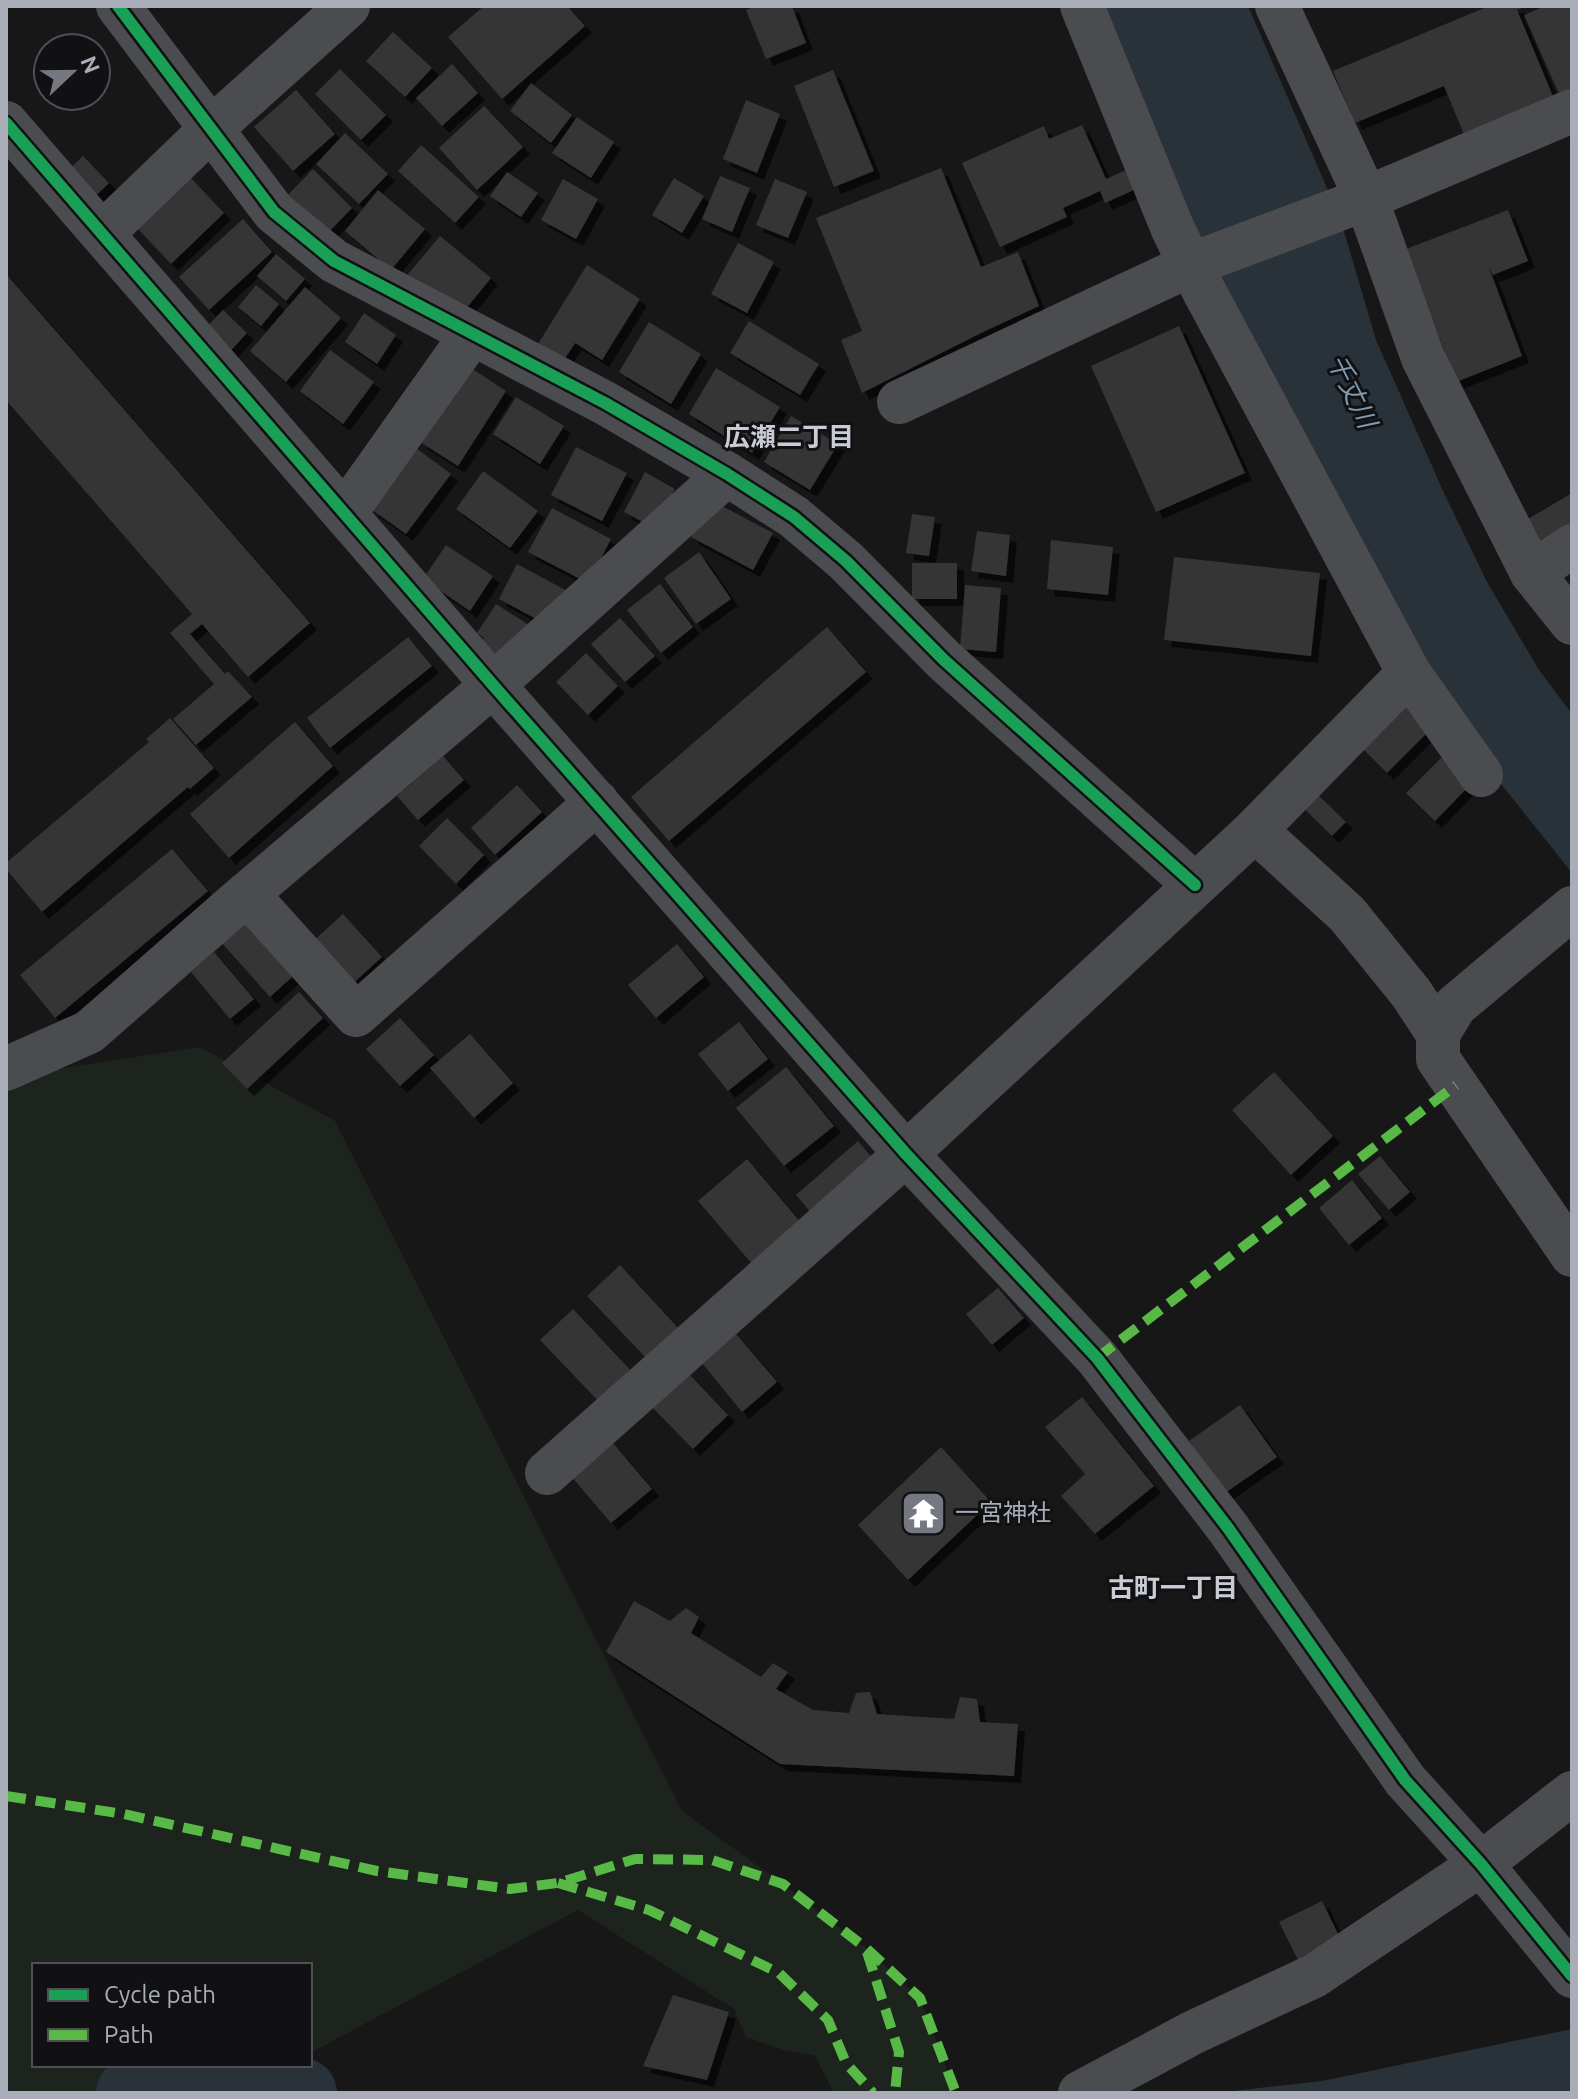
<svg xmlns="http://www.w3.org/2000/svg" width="1578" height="2099" font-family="Ubuntu,'Noto Sans JP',sans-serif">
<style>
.green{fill:#1d241e}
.water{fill:#2a3239}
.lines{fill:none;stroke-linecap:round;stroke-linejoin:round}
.river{stroke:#2a3239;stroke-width:70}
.building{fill:#353536;filter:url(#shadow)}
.minor{stroke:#4b4c50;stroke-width:44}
.quiet{stroke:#58b947;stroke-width:10;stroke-dasharray:20 10;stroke-linecap:butt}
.cycleway-casing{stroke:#111113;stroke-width:17}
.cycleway{stroke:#1a9f57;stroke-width:12}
.labels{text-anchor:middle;stroke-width:6;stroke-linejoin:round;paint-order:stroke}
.poi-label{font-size:24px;fill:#a8adb8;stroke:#111113;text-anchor:start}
.water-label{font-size:26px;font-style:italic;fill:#7f9bb3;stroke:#111113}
.neighbourhood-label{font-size:26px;font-weight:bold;fill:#c9ccd4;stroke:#111113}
</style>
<defs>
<filter id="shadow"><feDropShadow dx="7" dy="7" stdDeviation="0" flood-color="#0009"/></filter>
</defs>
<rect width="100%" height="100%" fill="#171717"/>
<polygon class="green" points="200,1047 335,1121 682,1811 783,1884 866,1948 920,1998 956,2093 834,2093 815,2056 784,2050 746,2037 734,2009 578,1910 310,2053 310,1965 34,1965 34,2065 288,2065 235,2093 6,2093 6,1077"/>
<g class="water">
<polygon points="1099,6 1248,6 1340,218 1376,340 1444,493 1487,582 1539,670 1572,714 1572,873 1493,774 1423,673 1211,263"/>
<polygon points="1572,2029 1572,2093 1215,2093 1322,2081"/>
</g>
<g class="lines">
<polyline class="river" points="131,2093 175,2074 226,2075 302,2093"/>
</g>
<g class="building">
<polygon points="484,6 567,6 585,26 502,99 448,37"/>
<polygon points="756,6 792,6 806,43 766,59 746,10"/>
<polygon points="1489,6 1526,6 1517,10 1557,106 1468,144 1444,86 1355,123 1333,71"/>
<polygon points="1545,6 1572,6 1572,102 1564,105 1524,15"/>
<polygon points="393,32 432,68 405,97 366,61"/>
<polygon points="452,64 478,93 442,126 416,98"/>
<polygon points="340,69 386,115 361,140 315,94"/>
<polygon points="833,70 874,171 834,187 794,86"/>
<polygon points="531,83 572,115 551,143 510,111"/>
<polygon points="296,90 335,134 293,171 254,127"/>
<polygon points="746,100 780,114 757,173 723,159"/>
<polygon points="484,106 523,147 477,190 439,148"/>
<polygon points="577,117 614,142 591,178 552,153"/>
<polygon points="1082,125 1106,179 1126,170 1136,189 1105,203 1100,191 1063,208 1067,217 1000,247 962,163 1044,126 1049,139"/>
<polygon points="345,133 388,174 359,204 316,164"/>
<polygon points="421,145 479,197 455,223 398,171"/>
<polygon points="83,156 109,183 88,203 63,175"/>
<polygon points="941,168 981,267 1018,252 1039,306 979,334 862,393 841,340 862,331 816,218"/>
<polygon points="313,169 352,208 319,242 280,203"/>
<polygon points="507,172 538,193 521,217 490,196"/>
<polygon points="720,176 750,188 732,232 702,219"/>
<polygon points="191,178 224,213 171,264 138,229"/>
<polygon points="674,178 704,196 682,233 652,215"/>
<polygon points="563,179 598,199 576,239 541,220"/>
<polygon points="775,179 807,192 788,238 756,225"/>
<polygon points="378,190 425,229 391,270 345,231"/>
<polygon points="1508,210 1528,261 1493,275 1488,265 1522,356 1456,382 1406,249"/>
<polygon points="243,219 272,252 209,310 179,277"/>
<polygon points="440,236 491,278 455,322 404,279"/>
<polygon points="738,243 774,262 747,313 711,294"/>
<polygon points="276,254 305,279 286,301 257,276"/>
<polygon points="587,265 640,299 602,360 575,343 564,360 538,344"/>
<polygon points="6,274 310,623 248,677 202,624 190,634 225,674 228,671 252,697 196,745 173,719 214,684 170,633 192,614 6,400"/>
<polygon points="256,285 279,304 261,326 238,307"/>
<polygon points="305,287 341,318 286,382 250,351"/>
<polygon points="223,310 247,333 224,358 199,335"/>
<polygon points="364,313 396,335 377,364 345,342"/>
<polygon points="749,321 819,364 800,395 730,353"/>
<polygon points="649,322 701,354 671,404 619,372"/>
<polygon points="1179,326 1245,473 1156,512 1091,366"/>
<polygon points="330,350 374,382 343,424 300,391"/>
<polygon points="468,366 506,391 458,466 420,442"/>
<polygon points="716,368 780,407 752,453 689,414"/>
<polygon points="516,397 564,426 540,464 493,434"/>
<polygon points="791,416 838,444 810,490 764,462"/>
<polygon points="576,447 627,473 602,521 551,495"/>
<polygon points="416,448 451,474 406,534 371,509"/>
<polygon points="483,471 538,511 510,548 456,509"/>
<polygon points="645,472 675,489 654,528 624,512"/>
<polygon points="1572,493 1572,538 1543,555 1523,522"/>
<polygon points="711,500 773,533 753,570 691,537"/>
<polygon points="552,508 611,539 588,583 528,552"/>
<polygon points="912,514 935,517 929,556 906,553"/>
<polygon points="977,531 1010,535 1006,576 971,571"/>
<polygon points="1051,540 1113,547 1108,595 1047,589"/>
<polygon points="446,545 493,576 470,611 423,579"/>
<polygon points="699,552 731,599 696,624 664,578"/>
<polygon points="1174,557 1320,573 1311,656 1164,640"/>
<rect x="912" y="563" width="45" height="36"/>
<polygon points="517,564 569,592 540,621 499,599"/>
<polygon points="660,584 693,627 661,653 627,610"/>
<polygon points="965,585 1001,588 996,652 960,649"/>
<polygon points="496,604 529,625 501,669 474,653 484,638 477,633"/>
<polygon points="620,618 655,656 625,682 591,644"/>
<polygon points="827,627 866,672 669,841 631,797"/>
<polygon points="408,637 432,666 330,748 307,718"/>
<polygon points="586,653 618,686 588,715 556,682"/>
<polygon points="1405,693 1436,724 1387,773 1356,742"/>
<polygon points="170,718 214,768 190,789 188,787 42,912 6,869 6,863 149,742 146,739"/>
<polygon points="295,722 333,766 229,858 190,814"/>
<polygon points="443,756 464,780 418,820 397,796"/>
<polygon points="1442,757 1471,784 1435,821 1406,793"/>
<polygon points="517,785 542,812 495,855 471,828"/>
<polygon points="1309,786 1346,822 1332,836 1296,801"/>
<polygon points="447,818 484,855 456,884 419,846"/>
<polygon points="172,849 208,891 55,1018 20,975"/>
<polygon points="343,914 382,957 350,986 311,943"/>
<polygon points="244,922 292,977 270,997 221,942"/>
<polygon points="677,944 704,977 656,1018 628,985"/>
<polygon points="214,952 254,999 230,1019 191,972"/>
<polygon points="299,992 323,1018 247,1089 222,1063"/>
<polygon points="400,1018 434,1055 400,1086 366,1049"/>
<polygon points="739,1022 768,1059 728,1091 698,1054"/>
<polygon points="470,1034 513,1083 474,1118 430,1068"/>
<polygon points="786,1067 834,1126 784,1166 736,1108"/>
<polygon points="1274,1072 1333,1136 1291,1175 1232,1110"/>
<polygon points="858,1141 882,1169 820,1223 796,1195"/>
<polygon points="1380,1156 1410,1192 1389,1210 1358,1174"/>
<polygon points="747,1159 808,1231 759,1272 698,1201"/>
<polygon points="1352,1180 1382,1218 1349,1245 1319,1208"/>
<polygon points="620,1265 680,1330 648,1360 587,1296"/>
<polygon points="998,1288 1024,1318 992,1345 966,1314"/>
<polygon points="573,1309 635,1375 603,1406 540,1340"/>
<polygon points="736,1334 777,1382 742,1412 702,1363"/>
<polygon points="688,1373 728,1415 693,1449 652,1407"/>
<polygon points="1082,1397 1154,1486 1095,1534 1061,1496 1085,1474 1045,1427"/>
<polygon points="1240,1405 1277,1457 1225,1493 1189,1441"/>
<polygon points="612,1442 652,1489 611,1523 571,1476"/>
<polygon points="941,1447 991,1502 908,1580 858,1525"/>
<polygon points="634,1601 670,1621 686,1608 699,1617 691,1633 761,1677 773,1663 788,1672 776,1689 813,1710 849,1713 856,1693 870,1692 877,1714 954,1719 960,1697 977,1699 980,1722 1018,1724 1014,1776 780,1764 606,1652"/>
<polygon points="1322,1901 1340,1938 1298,1960 1279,1922"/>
<polygon points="673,1995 729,2012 707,2080 643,2066"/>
</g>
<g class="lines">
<g class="minor">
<polyline points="118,6 274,212 334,261 605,403 727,474 794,517 846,561 944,660 1195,885"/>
<polyline points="1082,6 1172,227 1190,265 1409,673 1481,775"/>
<polyline points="1277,6 1366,198 1423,358 1532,573 1572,623"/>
<polyline points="6,123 493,685 906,1154 1097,1358 1228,1528 1405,1780 1481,1864 1572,1976"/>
<polyline points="103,233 212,128 348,6"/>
<polyline points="899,402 1190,265 1350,205 1572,111"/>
<polyline points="345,513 472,334"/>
<polyline points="1532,573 1572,546"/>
<polyline points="1255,830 1347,914 1411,993 1438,1034"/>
<polyline points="247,894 356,1015 597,802"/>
<polyline points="1572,908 1455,1006 1438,1034 1438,1059 1572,1255"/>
<polyline points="6,1069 89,1032 235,904 493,685 727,474"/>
<polyline points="547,1473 906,1154 1255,830 1409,673"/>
<polyline points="1080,2093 1192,2033 1314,1976 1481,1864 1572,1793"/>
</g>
<g class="quiet">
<polyline points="1097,1358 1456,1085"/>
<polyline points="6,1796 124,1814 377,1871 510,1889 558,1883 635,1859 712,1860 783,1884 866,1948 920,1998 956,2093"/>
<polyline points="558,1883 649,1910 779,1973 828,2020 846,2063 873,2093"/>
<polyline points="867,1952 899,2052 895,2093"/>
</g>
<defs>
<g id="cycleway">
<polyline points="118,6 274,212 334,261 605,403 727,474 794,517 846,561 944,660 1195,885"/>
<polyline points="6,123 493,685 906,1154 1097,1358 1228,1528 1405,1780 1481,1864 1572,1976"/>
</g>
</defs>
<use href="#cycleway" class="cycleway-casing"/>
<use href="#cycleway" class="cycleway"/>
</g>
<defs>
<symbol id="temple-square" viewBox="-11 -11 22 22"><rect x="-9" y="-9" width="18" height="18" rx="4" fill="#757880" stroke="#111113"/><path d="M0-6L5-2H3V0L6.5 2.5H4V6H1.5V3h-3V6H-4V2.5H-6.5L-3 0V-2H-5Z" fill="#fff"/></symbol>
</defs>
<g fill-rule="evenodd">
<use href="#temple-square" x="898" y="1488" width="51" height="51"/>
</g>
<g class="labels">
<g class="poi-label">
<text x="955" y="1521">一宮神社</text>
</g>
<g class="water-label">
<text transform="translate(1352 391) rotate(64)" y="9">千丈川</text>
</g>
<g class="neighbourhood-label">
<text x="789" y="446">広瀬二丁目</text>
<text x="1173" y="1597">古町一丁目</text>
</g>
</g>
<rect width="1578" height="2099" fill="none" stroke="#a8adb8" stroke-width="16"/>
<rect x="32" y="1963" width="280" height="104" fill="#111113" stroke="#4d4f55" stroke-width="2"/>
<rect x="48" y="1989" width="40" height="12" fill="#1a9f57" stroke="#4d4f55" stroke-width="2"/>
<text x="104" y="2003" font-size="24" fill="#a8adb8">Cycle path</text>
<rect x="48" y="2029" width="40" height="12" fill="#58b947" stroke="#4d4f55" stroke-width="2"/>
<text x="104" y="2043" font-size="24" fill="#a8adb8">Path</text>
<g transform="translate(72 72) rotate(68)"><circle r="38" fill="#111113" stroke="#4d4f55" stroke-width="2"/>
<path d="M0-6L14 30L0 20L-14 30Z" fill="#757880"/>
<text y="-12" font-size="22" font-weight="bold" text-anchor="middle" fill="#a8adb8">N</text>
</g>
</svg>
